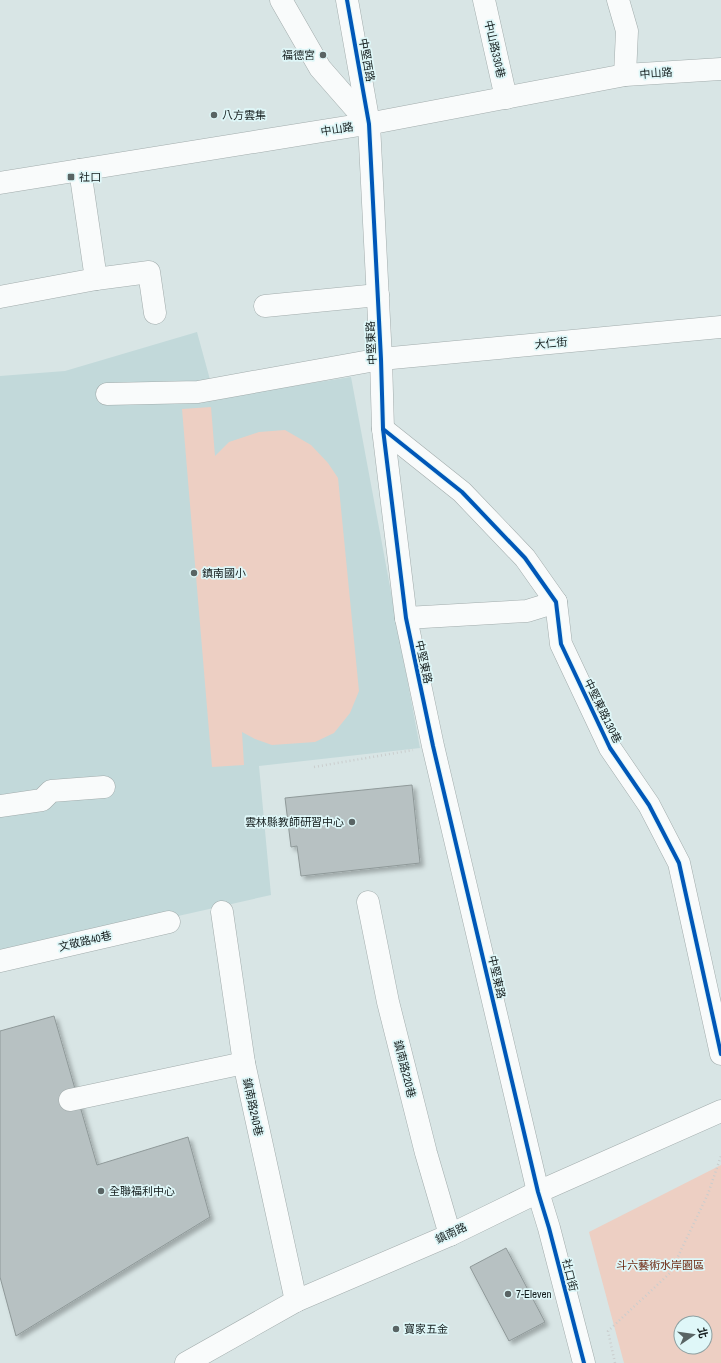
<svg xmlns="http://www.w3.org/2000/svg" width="721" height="1363" font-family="'Archivo Narrow','Noto Sans TC',sans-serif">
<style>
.built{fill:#c2d9da}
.green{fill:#edcfc3;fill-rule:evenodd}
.building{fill:#b7c1c2;stroke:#8f9999;filter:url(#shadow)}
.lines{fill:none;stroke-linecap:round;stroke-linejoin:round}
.minor-casing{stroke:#a2acac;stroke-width:23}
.path{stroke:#cacdcd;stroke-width:2.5;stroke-dasharray:1 3;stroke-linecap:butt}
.minor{stroke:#f9fbfb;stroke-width:22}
.cycleway-casing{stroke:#dff7f8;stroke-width:6}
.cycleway{stroke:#0057b8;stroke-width:4}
.poi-dot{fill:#596464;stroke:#dff7f8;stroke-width:1.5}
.labels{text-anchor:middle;stroke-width:3.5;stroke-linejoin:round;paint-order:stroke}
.street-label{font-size:11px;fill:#151e1e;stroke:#dff7f8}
.poi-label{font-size:11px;fill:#151e1e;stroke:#dff7f8;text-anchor:start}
.park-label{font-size:11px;fill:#6d2811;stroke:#dff7f8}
</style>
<defs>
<filter id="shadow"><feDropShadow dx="3.5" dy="3.5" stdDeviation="2" flood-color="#0004"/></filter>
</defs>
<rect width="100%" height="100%" fill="#d8e5e5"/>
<polygon class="built" points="197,332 215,398 351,377 420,748 259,766 271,895 0,956 0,376 65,371"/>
<g class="green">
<polygon points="211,407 215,456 229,442 259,432 285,430 311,445 328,463 338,478 359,691 350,713 334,733 315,742 272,745 255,739 242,732 244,765 212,767 182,409"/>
<path d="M721 1165V1363H624L589 1232ZM681 1323H705V1347H681Z"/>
</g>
<g class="building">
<polygon points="412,785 420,863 301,876 297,846 291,847 285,798"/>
<polygon points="54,1016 97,1165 188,1137 210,1217 16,1336 0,1277 0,1031"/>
<polygon points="506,1248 545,1322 509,1341 470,1267"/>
</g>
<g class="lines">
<defs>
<g id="minor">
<polyline points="281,0 320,68 369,124"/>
<polyline points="347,0 369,124 381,359 383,429 406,618 433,746 538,1192 549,1228 584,1363"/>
<polyline points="484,0 506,98"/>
<polyline points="618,0 627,31 625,75"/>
<polyline points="80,170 96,279"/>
<polyline points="0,183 378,122 625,75 721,69"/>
<polyline points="0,297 96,279 149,272 155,313"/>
<polyline points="265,306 378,295"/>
<polyline points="107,394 198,392 381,359 721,327"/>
<polyline points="383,429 462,492 525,558 556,602 561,644 610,748 649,805 679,863 721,1054"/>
<polyline points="406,618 527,611 556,602"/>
<polyline points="0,806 42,800 51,791 104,787"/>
<polyline points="368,902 388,1002 426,1153 450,1235"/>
<polyline points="222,912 244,1063 296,1301"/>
<polyline points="0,961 169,922"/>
<polyline points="70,1100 244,1063"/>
<polyline points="186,1363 296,1301 450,1235 538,1192 721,1111"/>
</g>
</defs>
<use href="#minor" class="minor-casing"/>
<g class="path">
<polyline points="314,767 413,750"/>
<polyline points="615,1363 608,1331 670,1273 708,1194 721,1156"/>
</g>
<use href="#minor" class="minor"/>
<defs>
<g id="cycleway">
<polyline points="347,0 369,124 381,359 383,429 406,618 433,746 538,1192 549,1228 584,1363"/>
<polyline points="383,429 462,492 525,558 556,602 561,644 610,748 649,805 679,863 721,1054"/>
</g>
</defs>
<use href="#cycleway" class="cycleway-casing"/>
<use href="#cycleway" class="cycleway"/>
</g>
<g class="poi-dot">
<circle cx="323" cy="55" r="4"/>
<circle cx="214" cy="115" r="4"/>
<rect x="67" y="173" width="8" height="8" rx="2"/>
<circle cx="194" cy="573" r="4"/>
<circle cx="352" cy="822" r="4"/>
<circle cx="101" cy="1191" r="4"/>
<circle cx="508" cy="1294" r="4"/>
<circle cx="396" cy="1329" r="4"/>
</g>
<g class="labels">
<g class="street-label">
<text transform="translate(495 49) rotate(77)" y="4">中山路330巷</text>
<text transform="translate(367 60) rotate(80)" y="4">中堅西路</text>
<text transform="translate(656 73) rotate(-4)" y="4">中山路</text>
<text transform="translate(337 129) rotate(-9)" y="4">中山路</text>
<text transform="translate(371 343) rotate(-93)" y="4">中堅東路</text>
<text transform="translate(551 343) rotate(-5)" y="4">大仁街</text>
<text transform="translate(424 662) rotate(78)" y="4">中堅東路</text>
<text transform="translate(603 711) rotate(64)" y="4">中堅東路130巷</text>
<text transform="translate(85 941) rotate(-13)" y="4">文敬路40巷</text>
<text transform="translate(497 977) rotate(77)" y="4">中堅東路</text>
<text transform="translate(405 1069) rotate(76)" y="4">鎮南路220巷</text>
<text transform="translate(253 1107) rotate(78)" y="4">鎮南路240巷</text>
<text transform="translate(451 1233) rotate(-25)" y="4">鎮南路</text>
<text transform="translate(570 1275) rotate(76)" y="4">社口街</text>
</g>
<g class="poi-label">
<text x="315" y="59" text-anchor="end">福德宮</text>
<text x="222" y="119">八方雲集</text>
<text x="79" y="181">社口</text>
<text x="202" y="577">鎮南國小</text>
<text x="344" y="826" text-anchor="end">雲林縣教師研習中心</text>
<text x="109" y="1195">全聯福利中心</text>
<text x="516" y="1298">7-Eleven</text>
<text x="404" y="1333">寶家五金</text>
</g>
<g class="park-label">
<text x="660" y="1269">斗六藝術水岸園區</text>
</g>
</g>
<g transform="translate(693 1335) rotate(77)"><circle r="19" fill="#dff7f8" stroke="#8ea0a1"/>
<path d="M0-3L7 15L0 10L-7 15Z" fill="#596464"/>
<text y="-6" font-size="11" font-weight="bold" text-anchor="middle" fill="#151e1e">北</text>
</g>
</svg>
